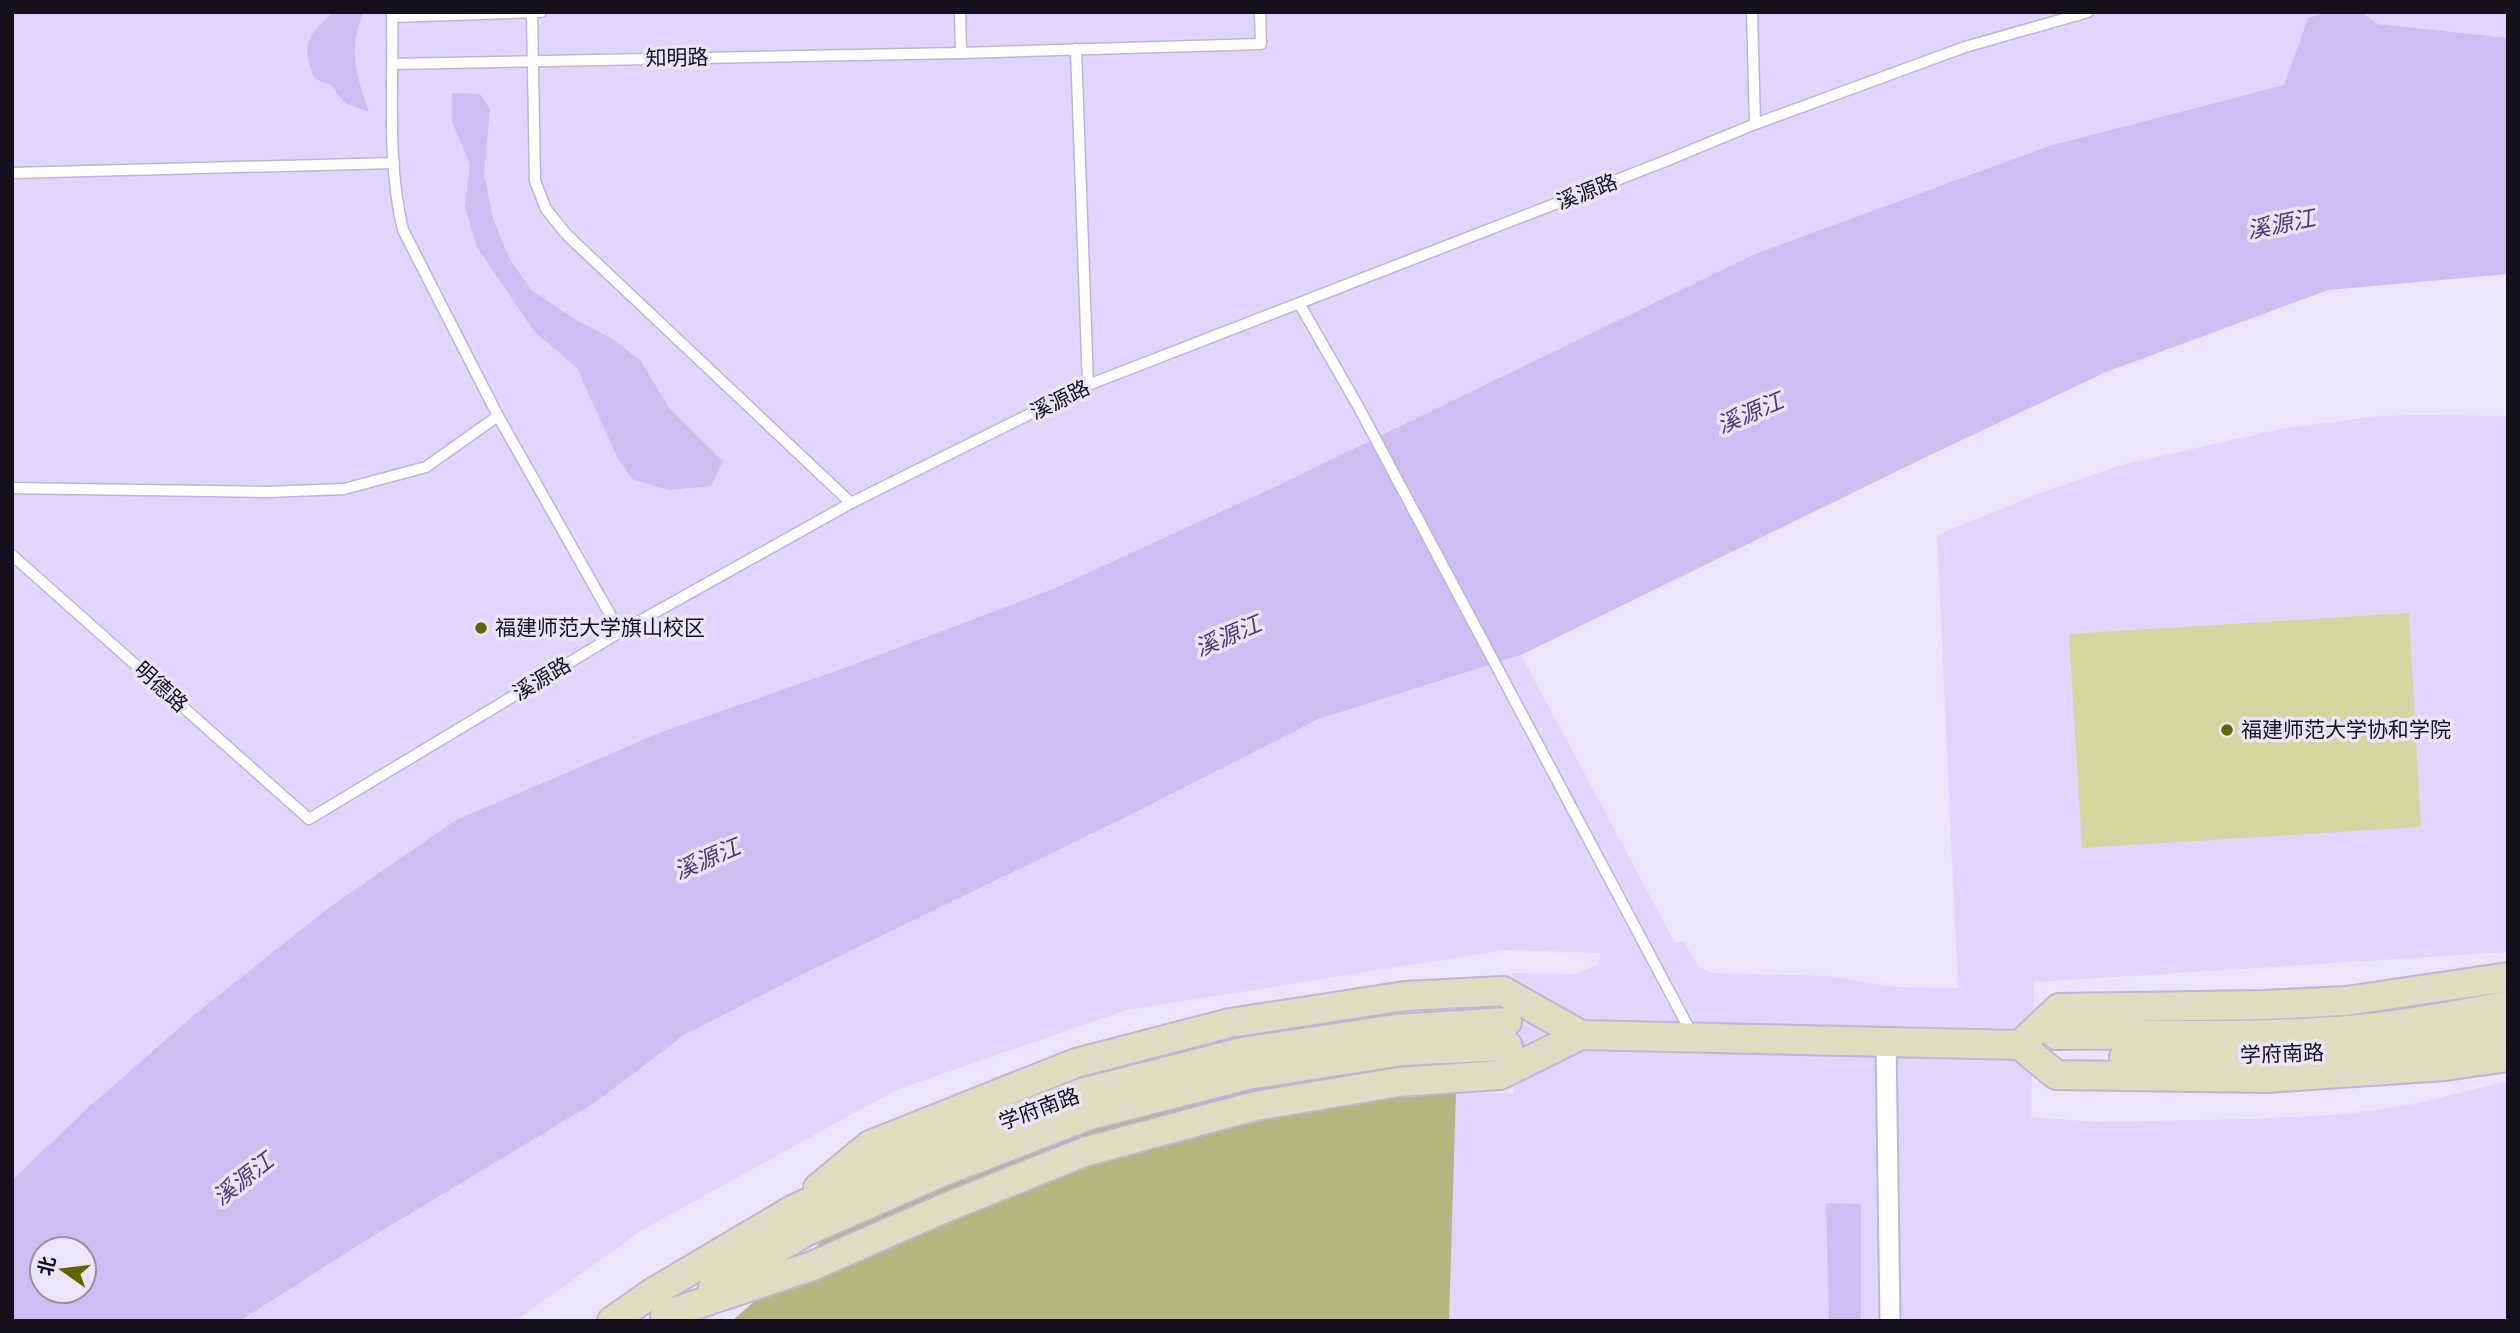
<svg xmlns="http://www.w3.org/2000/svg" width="2520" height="1333" font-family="Georgia,'Noto Sans SC',serif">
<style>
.built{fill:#e0d5fe}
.green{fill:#d1d79f}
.forest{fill:#b2b77f}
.water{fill:#ccbdf2;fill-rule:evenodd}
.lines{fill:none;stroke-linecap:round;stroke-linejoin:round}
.lane-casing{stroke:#beb5d6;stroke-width:13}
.street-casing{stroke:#beb5d6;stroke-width:23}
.secondary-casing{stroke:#beb5d6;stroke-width:32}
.lane{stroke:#fff;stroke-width:10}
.street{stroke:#fff;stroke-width:19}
.secondary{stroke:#dcddc1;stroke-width:28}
.poi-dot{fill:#616501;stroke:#eae5fa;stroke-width:2.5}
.labels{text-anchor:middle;stroke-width:7;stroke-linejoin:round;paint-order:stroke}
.street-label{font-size:21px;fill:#13101b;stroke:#eae5fa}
.poi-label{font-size:21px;fill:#13101b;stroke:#eae5fa;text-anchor:start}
.water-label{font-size:23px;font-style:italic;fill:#4f3878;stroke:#eae5fa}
</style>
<rect width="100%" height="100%" fill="#eae5fa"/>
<g class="built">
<polygon points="12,12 2328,12 2308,18 2284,85 2049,146 1755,254 1281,484 1053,589 847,667 659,733 456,820 188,1020 89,1107 12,1180"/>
<polygon points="2361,12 2508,12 2508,38 2378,24"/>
<polygon points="2418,415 2508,416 2508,952 2034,982 2031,1117 2097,1122 2251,1119 2347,1114 2415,1104 2508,1081 2508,1321 1449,1321 1456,1092 1514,1094 1512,973 1576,974 1598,965 1601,953 1505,950 1126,1010 896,1090 642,1230 515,1321 241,1321 365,1241 597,1101 683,1035 803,974 1128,816 1320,719 1521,655 1675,943 1683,941 1699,967 1712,973 1829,976 1895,987 1958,988 1937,535 2035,495 2118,466 2281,429 2379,416"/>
</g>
<polygon class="green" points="2409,613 2421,827 2082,848 2069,634"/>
<polygon class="forest" points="1313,1077 1456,1092 1449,1321 732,1321 837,1228 1081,1122"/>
<g class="water">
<path d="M333 12H364C347 47 357 78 369 112L345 103 331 85 315 79C300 45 307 37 333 12Z"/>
<path d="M2328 12H2361L2378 24 2508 38V274L2328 290 2106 372 1930 455 1521 655 1319 719 1128 816 803 974 684 1035 597 1101 365 1241 240 1321H12V1180L89 1107 194 1015 330 907 456 820 659 733 847 667 1053 589 1281 484 1755 254 2049 146 2284 85 2308 18ZM42 1249H84V1291H42Z"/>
<polygon points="452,93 480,94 490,109 484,174 493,218 509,258 531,290 576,320 611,338 640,360 670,409 723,461 711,486 669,490 632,479 616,455 577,368 534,331 477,247 465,207 470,164 452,122"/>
<polygon points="1826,1203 1861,1204 1861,1321 1829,1321"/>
</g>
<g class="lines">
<defs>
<g id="lane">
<path d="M392 12C394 84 386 160 403 230L498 416 620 632"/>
<polyline points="532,12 535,181 546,209 567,235 851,503"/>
<polyline points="960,12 961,53 1261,44 1260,12"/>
<polyline points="392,17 541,12"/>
<polyline points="1076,49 1088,385"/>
<polyline points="393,64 961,53"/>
<polyline points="1755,124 1965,47 2088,12"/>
<polyline points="12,173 394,163"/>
<polyline points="1300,305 1358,406 1692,1034"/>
<polyline points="12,488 267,492 344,489 426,467 498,416"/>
<polyline points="12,555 309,819 620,632 851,503 1088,385 1663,162 1755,124 1752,12"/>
</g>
<polyline id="street" points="1886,1042 1890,1321"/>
<g id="secondary">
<path d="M2056 1035C2153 1034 2252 1038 2350 1030 2403 1025 2455 1016 2508 1005"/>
<polyline points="2020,1045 2059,1008 2263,1005 2346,1001 2508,977"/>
<polyline points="2124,1057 2353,1052 2450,1040 2508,1028"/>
<polyline points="818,1188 870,1145 1076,1063 1230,1023 1405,996 1503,991 1581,1035"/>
<polyline points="713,1287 807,1231 942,1172 1090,1115 1248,1075 1402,1051 1508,1046"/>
<polyline points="665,1315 812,1266 940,1210 1084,1152 1255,1106 1399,1082 1500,1075 1581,1035 2020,1045 2056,1075 2267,1078 2445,1066 2508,1057"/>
<polyline points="612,1321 652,1293 794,1209 935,1147 1085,1092 1242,1052 1396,1029 1507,1022"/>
</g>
</defs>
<use href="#lane" class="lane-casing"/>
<use href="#street" class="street-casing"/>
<use href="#secondary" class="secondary-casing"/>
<use href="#lane" class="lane"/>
<use href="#street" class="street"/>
<use href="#secondary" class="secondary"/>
</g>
<g class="poi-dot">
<circle cx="481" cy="628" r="7"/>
<circle cx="2227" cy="730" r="7"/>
</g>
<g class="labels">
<g class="street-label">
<text transform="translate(677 58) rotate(-1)" y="7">知明路</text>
<text transform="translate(1587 192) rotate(-21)" y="7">溪源路</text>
<text transform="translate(1060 400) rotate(-26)" y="7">溪源路</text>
<text transform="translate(542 679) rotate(-31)" y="7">溪源路</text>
<text transform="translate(161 687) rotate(42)" y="7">明德路</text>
<text transform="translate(2282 1054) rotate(-2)" y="7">学府南路</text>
<text transform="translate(1039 1109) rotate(-20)" y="7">学府南路</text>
</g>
<g class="poi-label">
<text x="495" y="635">福建师范大学旗山校区</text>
<text x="2241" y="737">福建师范大学协和学院</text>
</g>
<g class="water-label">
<text transform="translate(2281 224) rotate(-11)" y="8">溪源江</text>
<text transform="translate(1750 413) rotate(-23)" y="8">溪源江</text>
<text transform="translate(1228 636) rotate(-23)" y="8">溪源江</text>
<text transform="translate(707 859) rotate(-23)" y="8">溪源江</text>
<text transform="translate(243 1179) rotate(-38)" y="8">溪源江</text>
</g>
</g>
<rect width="2520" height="1333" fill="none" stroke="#13101b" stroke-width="28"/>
<g transform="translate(63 1270) rotate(284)"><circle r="33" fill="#eae5fa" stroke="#9490a1" stroke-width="2"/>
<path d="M0-5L12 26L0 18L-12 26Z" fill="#616501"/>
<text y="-10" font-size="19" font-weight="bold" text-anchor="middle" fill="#13101b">北</text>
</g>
</svg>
